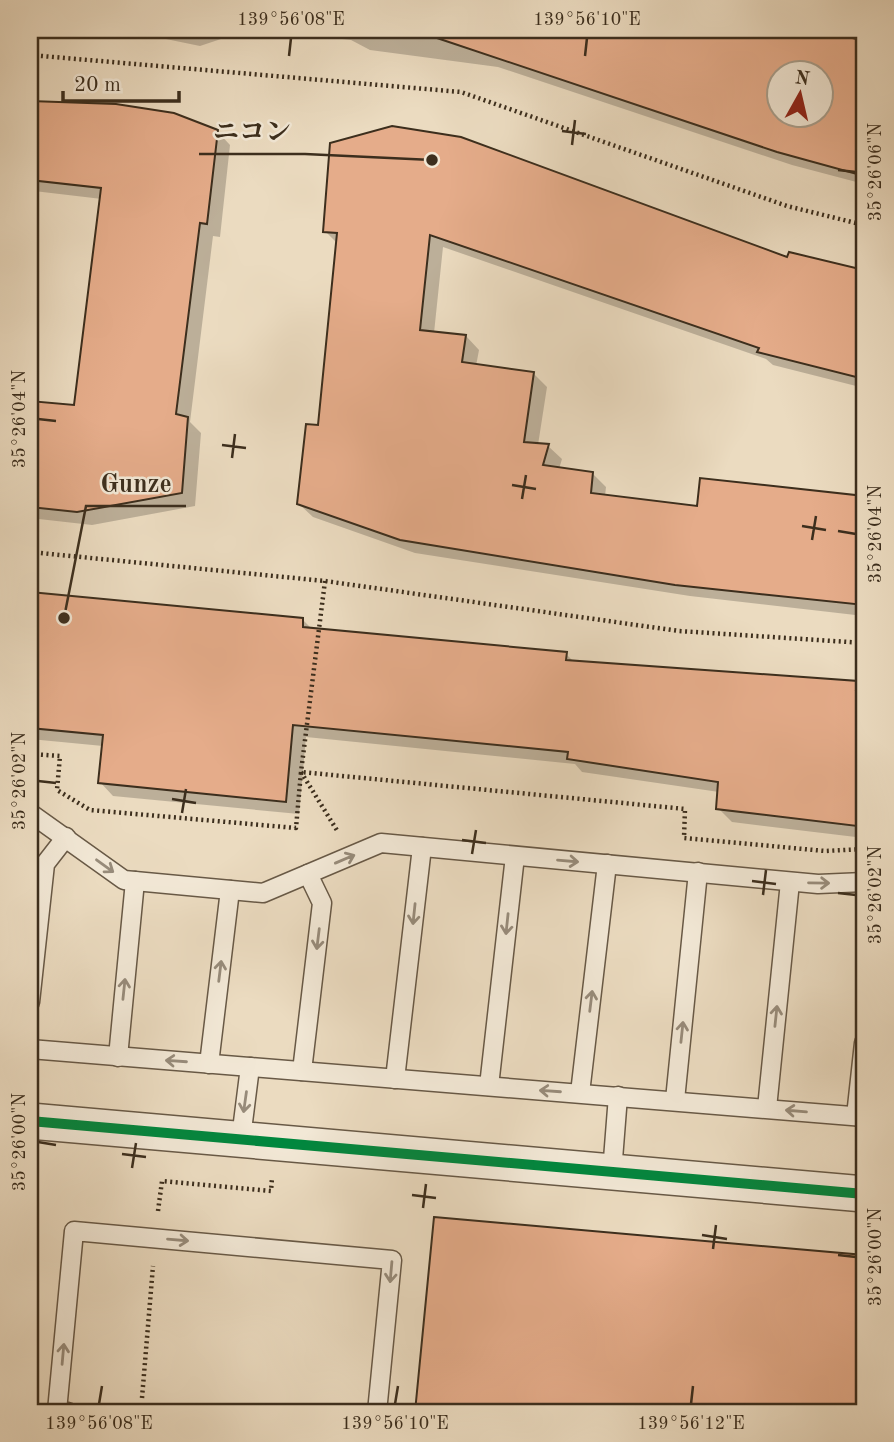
<svg xmlns="http://www.w3.org/2000/svg" width="894" height="1442" font-family="'Old Standard TT','Noto Serif JP',serif">
<style>
.shadow{fill:#0003;fill-rule:evenodd}
.building{fill:#e5ac8a;stroke:#3c2e1d;stroke-width:2;fill-rule:evenodd}
.lines{fill:none;stroke-linecap:round;stroke-linejoin:round}
.service-casing{stroke:#685946;stroke-width:21}
.minor-casing{stroke:#685946;stroke-width:38}
.path{stroke:#3c2e1d;stroke-width:4.5;stroke-dasharray:2 3.5;stroke-linecap:butt}
.service{stroke:#f2e8d6;stroke-width:18}
.minor{stroke:#f2e8d6;stroke-width:35}
.cycleway-casing{stroke:#f2e8d6;stroke-width:15}
.cycleway{stroke:#00873e;stroke-width:10}
.oneway{stroke:#978b7a}
.ticks{fill:none;stroke:#3c2e1d;stroke-width:2.5}
.leader{fill:none;stroke:#3c2e1d;stroke-width:2.5}
.callout-dot{fill:#3c2e1d;stroke:#f2e8d6;stroke-width:2.5}
.callout-label{font-size:26px;text-anchor:middle;font-weight:bold;fill:#3c2e1d;stroke:#f2e8d6;stroke-width:5;stroke-linejoin:round;paint-order:stroke}
.neatline{fill:none;stroke:#3c2e1d;stroke-width:2.5}
.ticks-label{font-size:18px;text-anchor:middle;fill:#3c2e1d}
</style>
<rect width="100%" height="100%" fill="#ebdbc0"/>
<filter id="stains"><feTurbulence type="fractalNoise" baseFrequency=".00286" numOctaves="4"/><feColorMatrix values="0 0 0 0 .2 0 0 0 0 .09 0 0 0 0 .02 0 0 0 .5 -.17"/></filter>
<radialGradient id="worn" r=".72"><stop offset=".6" stop-color="#630" stop-opacity="0"/><stop offset="1" stop-color="#630" stop-opacity=".3"/></radialGradient>
<g class="shadow">
<polygon points="122,30 248,30 200,46"/>
<path d="M264 30H842L840 36 864 43V184L792 165 498 67 370 50 351 40ZM778 74H820V116H778Z"/>
<polygon points="30,103 116,106 217,131 230,145 220,237 213,236 190,422 201,433 195,506 92,525 30,518 30,403 76,407 102,199 34,191 30,219"/>
<polygon points="332,145 789,260 790,254 864,272 864,388 773,365 766,359 443,247 434,333 466,336 479,350 476,366 533,373 547,387 538,445 548,446 562,459 559,469 592,473 606,487 605,496 698,508 701,480 864,498 864,616 690,596 415,553 313,517 299,504 319,427 338,244 325,231"/>
<polygon points="30,594 303,620 313,630 566,654 574,662 864,683 864,838 732,822 718,808 719,792 582,772 575,764 306,737 299,814 113,796 100,782 103,746 30,739"/>
<polygon points="436,1219 864,1257 864,1412 416,1412"/>
</g>
<g class="building">
<path d="M429 30H822L864 41V176L777 152 428 35ZM779 74H821V116H779Z"/>
<polygon points="30,101 116,104 174,113 218,130 207,224 200,223 176,414 188,417 182,493 77,512 30,507 30,401 74,405 101,188 30,180"/>
<polygon points="392,126 461,137 787,257 789,252 864,270 864,379 757,352 759,348 430,235 420,330 466,335 462,362 534,372 524,442 549,444 543,465 593,472 591,493 697,506 700,478 864,496 864,605 675,585 400,540 297,504 306,424 318,425 337,233 323,232 330,143"/>
<polygon points="30,592 303,618 303,627 567,652 566,660 858,681 856,690 864,692 864,815 859,814 857,826 716,809 718,782 567,759 568,752 293,725 286,802 98,783 103,735 30,728"/>
<polygon points="434,1217 864,1255 864,1412 415,1412"/>
</g>
<g class="lines">
<defs>
<g id="service">
<polyline points="30,813 124,880 263,893 381,843 818,884 864,882"/>
<polyline points="30,1002 45,864 66,837"/>
<polyline points="30,1049 864,1117"/>
<polyline points="118,1057 135,881"/>
<polyline points="209,1064 230,890"/>
<polyline points="302,1071 322,903 308,874"/>
<polyline points="395,1079 422,847"/>
<polyline points="489,1086 515,856"/>
<polyline points="580,1093 607,864"/>
<polyline points="675,1100 698,872"/>
<polyline points="767,1108 790,882"/>
<polyline points="856,1116 864,1043"/>
<polyline points="241,1138 250,1067"/>
<polyline points="612,1172 618,1096"/>
<polyline points="68,1412 57,1411 74,1231 392,1260 377,1412"/>
</g>
<polyline id="minor" points="30,1121 864,1194"/>
</defs>
<use href="#service" class="service-casing"/>
<use href="#minor" class="minor-casing"/>
<g class="path">
<polyline points="30,55 461,92 787,206 864,225"/>
<polyline points="30,552 325,581 679,631 864,643"/>
<polyline points="325,581 301,772 338,832"/>
<polyline points="30,754 60,756 57,790 90,810 296,828 301,772 685,809 684,838 825,851 864,849"/>
<polyline points="158,1211 162,1181 271,1191 272,1178"/>
<polyline points="142,1398 153,1266"/>
</g>
<use href="#service" class="service"/>
<use href="#minor" class="minor"/>
<defs>
<polyline id="cycleway" points="30,1121 864,1194"/>
</defs>
<use href="#cycleway" class="cycleway-casing"/>
<use href="#cycleway" class="cycleway"/>
</g>
<defs><path id="oneway-shaft" d="M-6 0H5M1.5-3L5.5 0L1.5 3" fill="none" stroke-width="1.6" stroke-linecap="round" stroke-linejoin="round" transform="scale(1.75)"/></defs>
<g class="oneway">
<use href="#oneway-shaft" transform="translate(345 859) rotate(-23)"/>
<use href="#oneway-shaft" transform="translate(568 861) rotate(5)"/>
<use href="#oneway-shaft" transform="translate(105 866) rotate(36)"/>
<use href="#oneway-shaft" transform="translate(819 883) rotate(1)"/>
<use href="#oneway-shaft" transform="translate(414 914) rotate(96)"/>
<use href="#oneway-shaft" transform="translate(507 924) rotate(96)"/>
<use href="#oneway-shaft" transform="translate(318 939) rotate(97)"/>
<use href="#oneway-shaft" transform="translate(220 971) rotate(-83)"/>
<use href="#oneway-shaft" transform="translate(124 989) rotate(-84)"/>
<use href="#oneway-shaft" transform="translate(591 1001) rotate(-83)"/>
<use href="#oneway-shaft" transform="translate(776 1016) rotate(-84)"/>
<use href="#oneway-shaft" transform="translate(682 1032) rotate(-84)"/>
<use href="#oneway-shaft" transform="translate(176 1061) rotate(-176)"/>
<use href="#oneway-shaft" transform="translate(550 1091) rotate(-176)"/>
<use href="#oneway-shaft" transform="translate(245 1102) rotate(98)"/>
<use href="#oneway-shaft" transform="translate(796 1111) rotate(-175)"/>
<use href="#oneway-shaft" transform="translate(178 1240) rotate(5)"/>
<use href="#oneway-shaft" transform="translate(391 1272) rotate(95)"/>
<use href="#oneway-shaft" transform="translate(63 1354) rotate(-85)"/>
</g>
<path class="ticks" d="M289 56 291 38M585 56 587 38M562 131 586 134M572 145 575 120M838 170 856 172M38 419 56 421M222 445 246 448M232 458 235 434M512 485 536 489M522 499 526 475M802 526 826 530M838 531 856 534M812 540 816 516M38 781 56 783M172 799 196 803M182 813 186 789M462 840 486 843M472 854 476 830M752 881 776 884M838 893 856 895M763 895 766 870M38 1142 56 1145M122 1154 146 1157M132 1168 136 1143M412 1195 436 1198M423 1208 426 1184M702 1235 727 1239M713 1249 716 1225M838 1255 856 1257M99 1404 102 1386M395 1404 398 1386M691 1404 693 1386"/>
<path class="leader" d="M432 160L305 154H199M64 618L86 506H186"/>
<g class="callout-dot">
<circle cx="432" cy="160" r="7"/>
<circle cx="64" cy="618" r="7"/>
</g>
<g class="callout-label">
<text x="252" y="140">ニコン</text>
<text x="136" y="492">Gunze</text>
</g>
<rect width="894" height="1442" fill="none" stroke="#ebdbc0" stroke-width="77"/>
<g transform="translate(800 94) rotate(8)"><circle r="33" fill="#f2e8d6" stroke="#a99e8c" stroke-width="2"/>
<path d="M0-5L12 26L0 18L-12 26Z" fill="#8f2418"/>
<text y="-10" font-size="19" font-weight="bold" text-anchor="middle" fill="#3c2e1d">N</text>
</g>
<path d="M63 91v10h116v-10" fill="none" stroke="#3c2e1d" stroke-width="3.5"/>
<text x="74" y="91" font-size="21" fill="#3c2e1d" stroke="#f2e8d6" stroke-width="5" paint-order="stroke">20 m</text>
<rect x="38" y="38" width="818" height="1366" class="neatline"/>
<g class="ticks-label">
<text x="291" y="25">139°56'08"E</text>
<text x="587" y="25">139°56'10"E</text>
<text transform="translate(875 172) rotate(-90)" y="6">35°26'06"N</text>
<text transform="translate(19 419) rotate(-90)" y="6">35°26'04"N</text>
<text transform="translate(875 534) rotate(-90)" y="6">35°26'04"N</text>
<text transform="translate(19 781) rotate(-90)" y="6">35°26'02"N</text>
<text transform="translate(875 895) rotate(-90)" y="6">35°26'02"N</text>
<text transform="translate(19 1142) rotate(-90)" y="6">35°26'00"N</text>
<text transform="translate(875 1257) rotate(-90)" y="6">35°26'00"N</text>
<text x="99" y="1429">139°56'08"E</text>
<text x="395" y="1429">139°56'10"E</text>
<text x="691" y="1429">139°56'12"E</text>
</g>
<rect width="100%" height="100%" filter="url(#stains)"/>
<rect width="100%" height="100%" fill="url(#worn)"/>
</svg>
